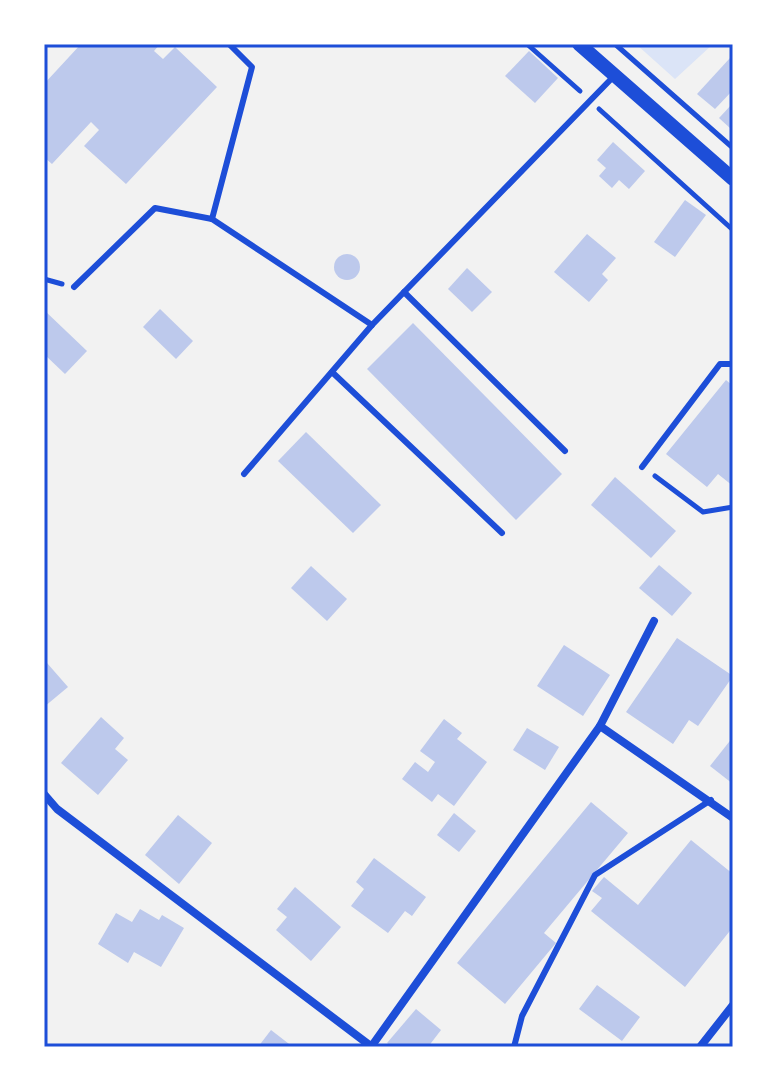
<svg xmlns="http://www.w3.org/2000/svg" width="777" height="1091" font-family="Raleway,sans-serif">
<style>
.green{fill:#dbe4f7}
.building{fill:#bdc9ec}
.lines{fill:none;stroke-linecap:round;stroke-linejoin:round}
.path{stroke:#1d4ed8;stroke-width:5}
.service{stroke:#1d4ed8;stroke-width:6}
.minor{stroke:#1d4ed8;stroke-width:8}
.tertiary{stroke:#1d4ed8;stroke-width:14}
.neatline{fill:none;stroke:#1d4ed8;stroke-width:3}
</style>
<rect width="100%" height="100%" fill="#f2f2f2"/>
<polygon class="green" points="636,44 713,44 675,79"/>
<g class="building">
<polygon points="81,44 160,44 154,51 163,59 175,47 217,87 126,184 84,146 99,130 91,122 52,164 44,157 44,84"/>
<polygon points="529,51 558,78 535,103 505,76"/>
<polygon points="730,58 733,61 733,90 715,109 697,94"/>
<polygon points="733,103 733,127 731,129 719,118"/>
<polygon points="613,142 645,171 629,189 619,180 612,188 599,176 606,168 597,160"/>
<polygon points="685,200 706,215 675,257 654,242"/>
<polygon points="587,234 616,258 602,274 608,280 589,302 554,272"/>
<circle cx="347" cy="267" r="13"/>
<polygon points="467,268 492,292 472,312 448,289"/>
<polygon points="160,309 193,341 176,359 143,327"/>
<polygon points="44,310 87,351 65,374 44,354"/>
<polygon points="413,323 562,474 516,520 367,369"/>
<polygon points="726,380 733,386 733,486 718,474 707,487 666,454"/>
<polygon points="306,432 381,505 353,533 278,461"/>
<polygon points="615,477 676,531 651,558 591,505"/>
<polygon points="659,565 692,593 672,616 639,588"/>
<polygon points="311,566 347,599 327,621 291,588"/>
<polygon points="677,638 733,676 698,726 689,720 673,744 626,712"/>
<polygon points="564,645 610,675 583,716 537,686"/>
<polygon points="47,663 68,687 44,707 44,666"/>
<polygon points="101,717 124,738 115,749 128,760 98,795 61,763"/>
<polygon points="444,719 462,733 457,739 487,762 454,806 438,794 432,802 402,779 415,762 428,772 435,762 420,751"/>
<polygon points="527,728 559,747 545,770 513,750"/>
<polygon points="733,737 733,784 710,766"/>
<polygon points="591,802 628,833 544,933 556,943 505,1004 457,963"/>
<polygon points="454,813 476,831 459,852 437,835"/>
<polygon points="178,815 212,843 179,884 145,855"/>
<polygon points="691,840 733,874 733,927 685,987 591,911 602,898 592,891 604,877 638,905"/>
<polygon points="374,858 426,897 412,916 405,911 388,933 351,906 364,889 356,882"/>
<polygon points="295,887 341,927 311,961 276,930 287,917 277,909"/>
<polygon points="140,909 159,920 162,915 184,928 161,967 134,952 128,963 98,944 116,913 132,922"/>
<polygon points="597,985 640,1017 622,1041 579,1009"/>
<polygon points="416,1009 441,1030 428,1047 392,1047 387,1043"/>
<polygon points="271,1030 293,1047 258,1047"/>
</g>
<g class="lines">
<g class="path">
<polyline points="527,44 580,91"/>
<polyline points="615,44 733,148"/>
<polyline points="599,109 733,230"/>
<polyline points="44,279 62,284"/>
<polyline points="655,476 703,512 733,507"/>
</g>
<g class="service">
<polyline points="212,219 252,67 229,44"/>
<polyline points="74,287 155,208 212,219 372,325"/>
<polyline points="404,292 565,451"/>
<polyline points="332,372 502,533"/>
<polyline points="642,467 720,364 733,364"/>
<polyline points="244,474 372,325 615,75"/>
<polyline points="514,1047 522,1016 595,875 711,800"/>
</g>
<g class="minor">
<polyline points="600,726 733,818"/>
<polyline points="44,794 57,809 372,1047"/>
<polyline points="371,1047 600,726 654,621"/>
<polyline points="700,1047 733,1005"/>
</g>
<polyline class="tertiary" points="579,44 733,179"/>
</g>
<rect width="777" height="1091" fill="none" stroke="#ffffff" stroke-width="92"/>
<rect x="46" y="46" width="685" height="999" class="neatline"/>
</svg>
